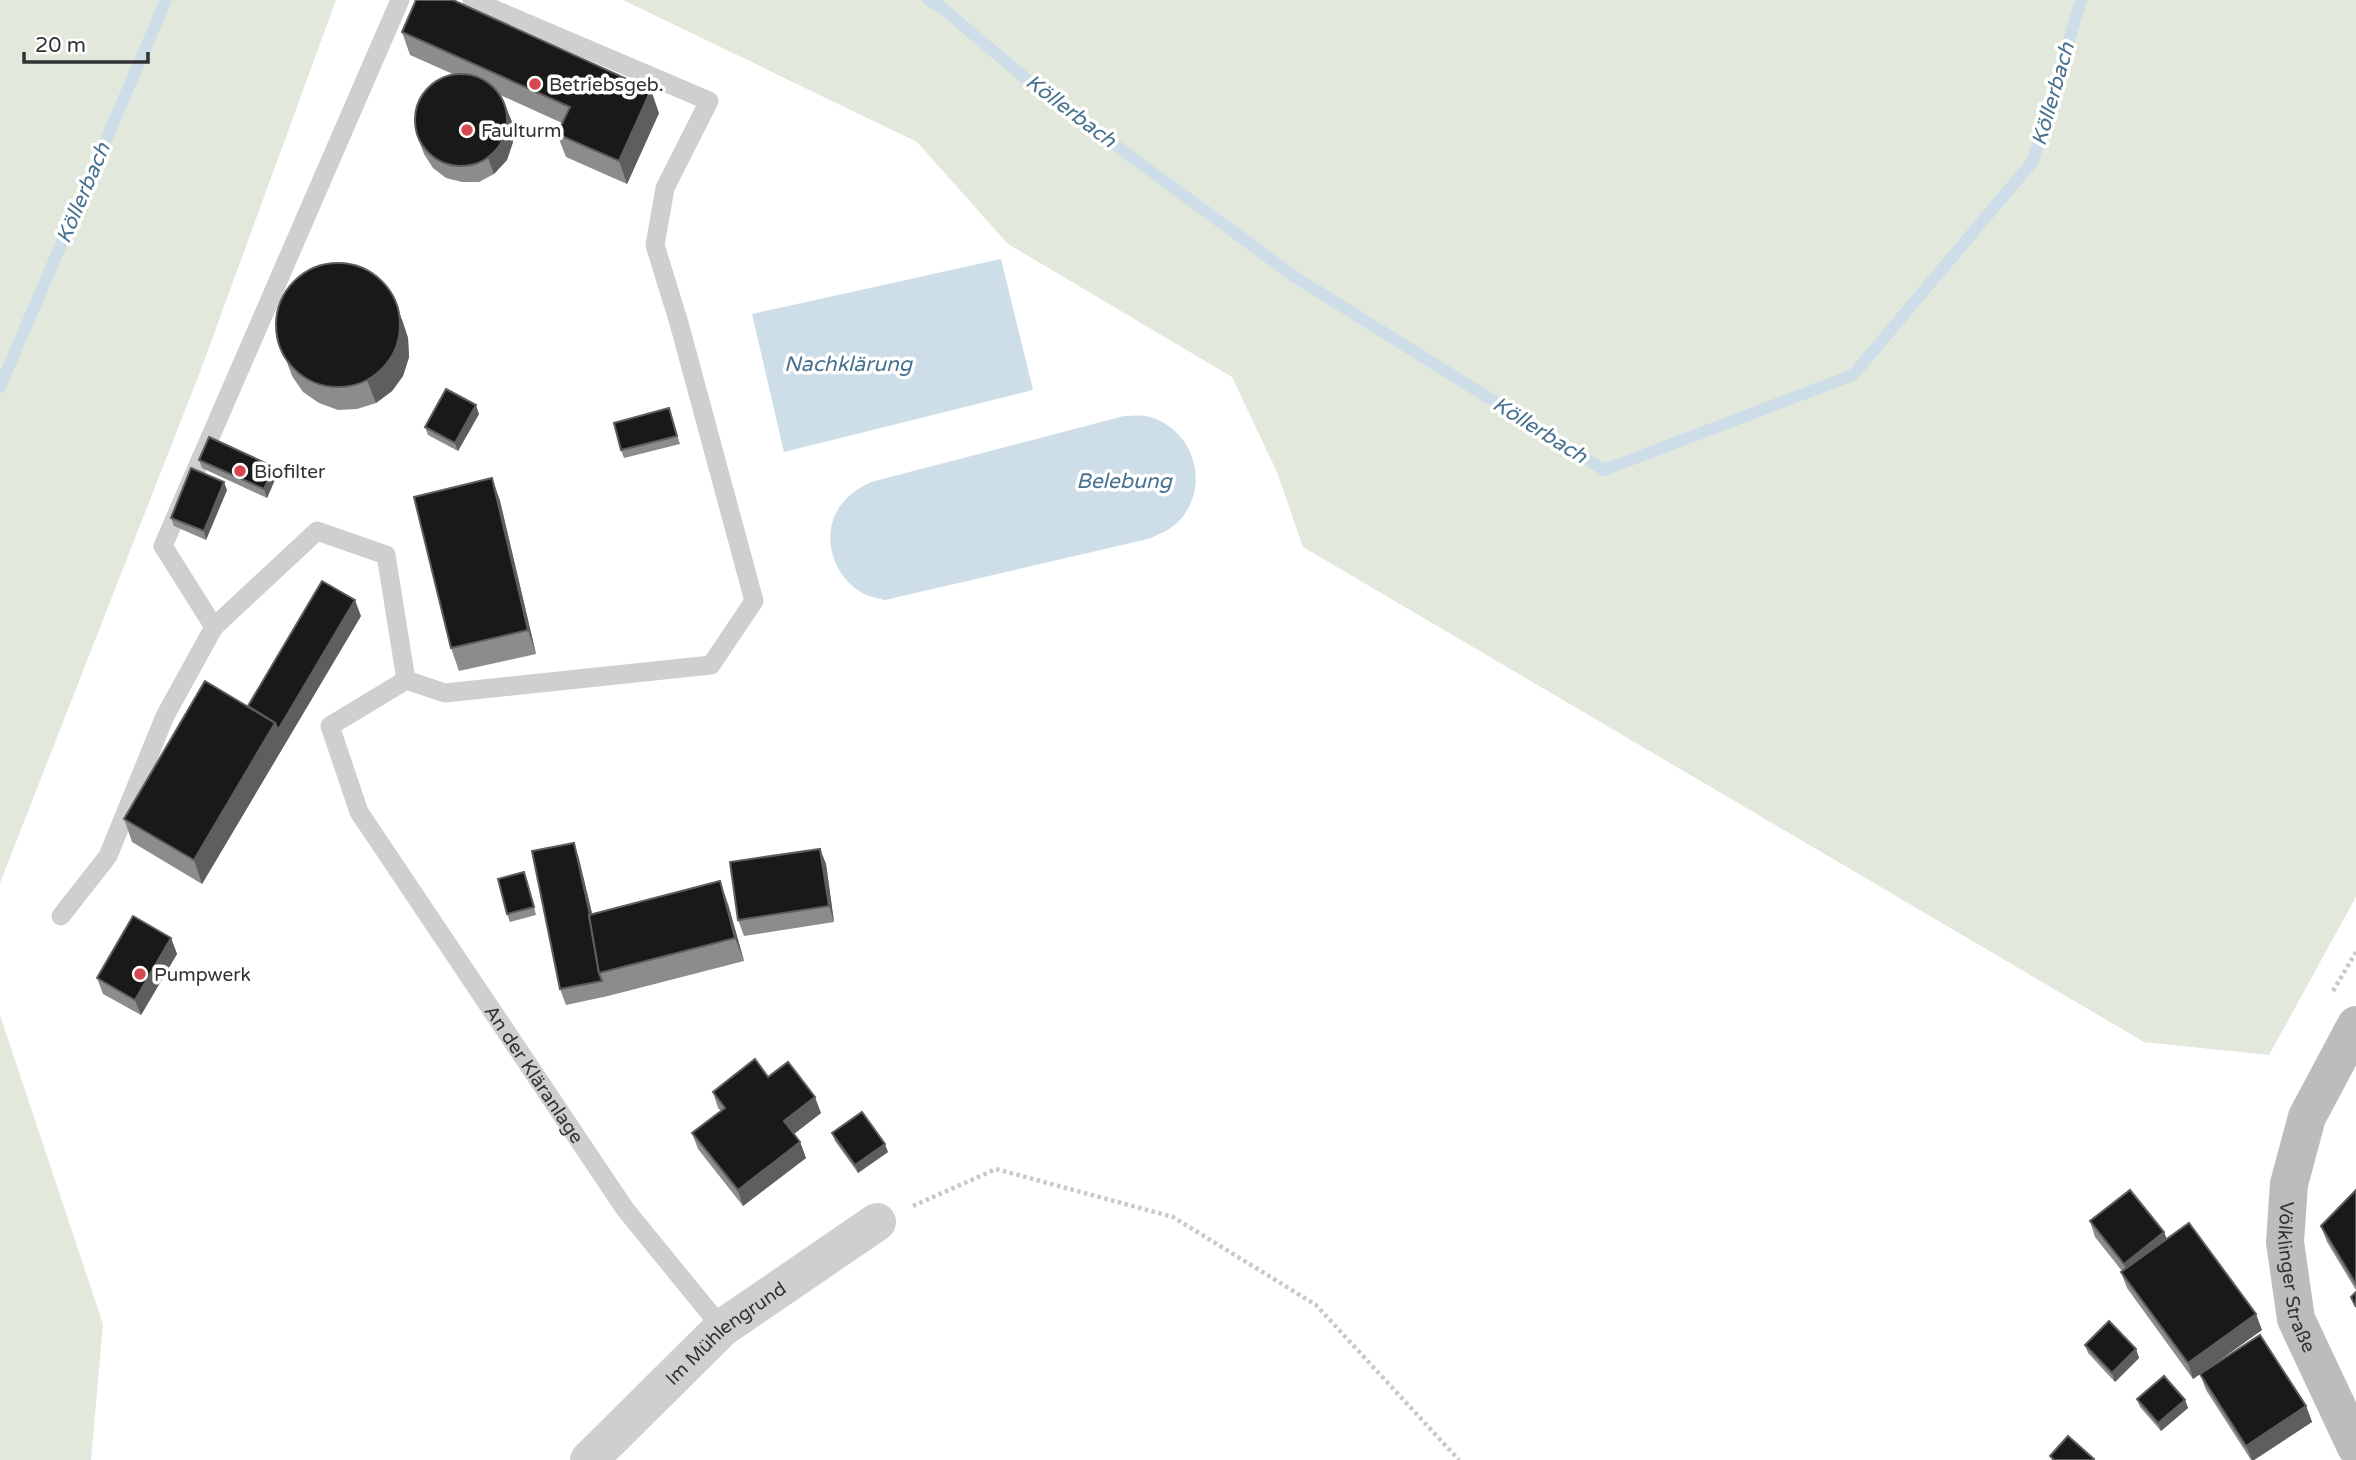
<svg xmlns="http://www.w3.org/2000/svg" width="2356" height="1460" font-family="'Varela Round',sans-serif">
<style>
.green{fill:#e2e8dc}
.water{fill:#cedee9}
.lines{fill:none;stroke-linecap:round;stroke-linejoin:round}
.stream{stroke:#cedee9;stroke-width:12}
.path{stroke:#c9c9c9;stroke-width:4.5;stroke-dasharray:3.5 3.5;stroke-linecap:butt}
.lane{stroke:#cfcfcf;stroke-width:19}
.street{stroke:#cfcfcf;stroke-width:38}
.secondary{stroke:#bcbcbc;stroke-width:38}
.wall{fill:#8c8c8c}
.shaded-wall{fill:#5e5e5e}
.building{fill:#191919;stroke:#5e5e5e;stroke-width:2}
.poi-dot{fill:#d6484f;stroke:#fff;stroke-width:2.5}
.labels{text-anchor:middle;stroke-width:7;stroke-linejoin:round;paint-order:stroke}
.poi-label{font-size:19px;fill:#323232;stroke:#fff;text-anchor:start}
.street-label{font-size:19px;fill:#323232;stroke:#fff}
.water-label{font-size:21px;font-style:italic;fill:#47718e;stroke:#fff}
</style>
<rect width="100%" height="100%" fill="#fff"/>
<g class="green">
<polygon points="0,0 336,0 200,372 0,883"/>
<polygon points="623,0 2356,0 2356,897 2269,1055 2144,1042 1303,547 1277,472 1232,377 1008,244 917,142"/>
<polygon points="0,1015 103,1324 91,1460 0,1460"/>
</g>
<g class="water">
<polygon points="1001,259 1033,390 784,452 752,314"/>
<path d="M1124 416C1131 416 1140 415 1146 416 1191 426 1210 479 1184 515 1175 528 1162 533 1148 539L885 600C878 598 870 597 864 594 833 578 819 534 841 505 849 494 859 488 871 482Z"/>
</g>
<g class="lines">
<g class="stream">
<polyline points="928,0 941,7 1031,83 1295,277 1604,470 1853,375 2033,161 2081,0"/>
<polyline points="0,387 166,0"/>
</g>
<g class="path">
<polyline points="2333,991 2356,952"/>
<polyline points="913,1206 996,1169 1173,1217 1316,1305 1459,1460"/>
</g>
<g class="lane">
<polyline points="400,0 163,546 214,627 317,531 386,555 406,680"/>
<polyline points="406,680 445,693 711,665 754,601 679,323 655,245 665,188 709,101 472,0"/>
<path id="s1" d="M406 680 330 726 359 812 625 1209 722 1328"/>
<polyline points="61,916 108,856 165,716 214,627"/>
</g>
<path class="street" id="s2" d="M589 1460 722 1328 877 1222"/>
<path class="secondary" id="s3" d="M2356 1025 2307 1117 2289 1184 2285 1242 2296 1319 2356 1447"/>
</g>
<g class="wall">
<polygon points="402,32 659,113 627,184 566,157 557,134 562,123 500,95 512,122 513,142 507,160 494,174 479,182 462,182 446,178 433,168 424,154 418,138 455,75 410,55"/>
<polygon points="402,319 408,338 409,357 403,376 392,391 376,403 357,409 338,410 319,403 303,392 292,376 277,335"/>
<polygon points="669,408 680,444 624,458 621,450"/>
<polygon points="479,414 458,451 428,435 425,427"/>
<polygon points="199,460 277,475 267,498 202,468"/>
<polygon points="492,478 500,501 536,654 459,671 451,648"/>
<polygon points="227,490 206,540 174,526 171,518"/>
<polygon points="361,616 202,884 132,842 124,819 248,706"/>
<polygon points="574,843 579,859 592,914 728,904 744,961 608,996 566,1005 560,989"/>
<polygon points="820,849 826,864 834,922 744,936 738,920"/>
<polygon points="527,880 536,915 510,922 507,914"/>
<polygon points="171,938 177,954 141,1015 103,994 97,978"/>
<polygon points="768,1077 821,1113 794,1134 800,1142 806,1158 743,1206 698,1149 692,1133 721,1111 718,1108 713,1092"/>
<polygon points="832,1133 888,1152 858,1173 835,1141"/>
<polygon points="2356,1190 2356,1290 2327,1242 2321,1226"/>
<polygon points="2090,1221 2164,1232 2167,1239 2262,1330 2207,1369 2306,1406 2312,1422 2254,1460 2251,1460 2206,1390 2200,1374 2193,1379 2127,1288 2121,1272 2122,1271 2095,1237"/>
<polygon points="2085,1345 2136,1349 2139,1358 2115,1382 2088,1353"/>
<polygon points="2137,1399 2185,1400 2188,1408 2161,1431 2140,1407"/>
</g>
<g class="shaded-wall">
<polygon points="651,90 659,113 627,184 619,161"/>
<polygon points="506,107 512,122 513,142 507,160 494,174 488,158"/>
<polygon points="394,296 408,338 409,357 403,376 392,391 376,403 367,380"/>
<polygon points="476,405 479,414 458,451 455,443"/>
<polygon points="274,467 277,475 267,498 264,489"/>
<polygon points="492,478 500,501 536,654 528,630"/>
<polygon points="224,482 227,490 206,540 204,531"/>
<polygon points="355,600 361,616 202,884 194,860 275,723"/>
<polygon points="574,843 579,859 598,938 601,973"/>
<polygon points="820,849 826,864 834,922 829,906"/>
<polygon points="720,881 728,904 744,961 735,938"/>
<polygon points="171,938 177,954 141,1015 135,1000"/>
<polygon points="815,1097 821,1113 790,1137 784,1121"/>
<polygon points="800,1142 806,1158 743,1206 738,1190"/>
<polygon points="885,1144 888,1152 858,1173 855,1165"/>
<polygon points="2164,1232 2170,1248 2129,1280 2124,1264"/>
<polygon points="2256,1314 2262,1330 2193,1379 2188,1363"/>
<polygon points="2136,1349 2139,1358 2115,1382 2112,1373"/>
<polygon points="2185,1400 2188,1408 2161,1431 2158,1423"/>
<polygon points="2306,1406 2312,1422 2254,1460 2252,1460 2246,1446"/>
</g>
<g class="building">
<polygon points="416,0 453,0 651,90 619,161 557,134 570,107 402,32"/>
<circle cx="461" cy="120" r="46"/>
<circle cx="338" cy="325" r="62"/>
<polygon points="446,389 476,405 455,443 425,427"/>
<polygon points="669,408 677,436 621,450 614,423"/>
<polygon points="209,437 274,467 264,489 199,460"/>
<polygon points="191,468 224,482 204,531 171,518"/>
<polygon points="492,478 528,630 451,648 414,497"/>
<polygon points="322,581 355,600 278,730 275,723 248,706"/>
<polygon points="205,681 275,723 194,860 124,819"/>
<polygon points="574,843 590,915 589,915 599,973 602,981 560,989 532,851"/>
<polygon points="820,849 829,906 738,920 730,862"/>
<polygon points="524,872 534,907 507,914 498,879"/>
<polygon points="720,881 735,938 599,973 589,915"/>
<polygon points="133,916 171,938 135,1000 97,978"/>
<polygon points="755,1059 768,1077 788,1062 815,1097 784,1121 800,1142 738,1190 692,1133 725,1108 713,1092"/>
<polygon points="862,1112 885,1144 855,1165 832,1133"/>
<polygon points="2130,1190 2164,1232 2124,1264 2090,1221"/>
<polygon points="2356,1190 2356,1284 2321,1226"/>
<polygon points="2189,1223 2256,1314 2188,1363 2121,1272"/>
<polygon points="2356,1292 2356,1307 2351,1297"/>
<polygon points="2109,1321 2136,1349 2112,1373 2085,1345"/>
<polygon points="2260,1335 2306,1406 2246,1446 2200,1374"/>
<polygon points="2164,1376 2185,1400 2158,1423 2137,1399"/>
<polygon points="2068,1436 2094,1459 2093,1460 2054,1460 2050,1456"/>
</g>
<g class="poi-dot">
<circle cx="535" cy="84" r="7"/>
<circle cx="467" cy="130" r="7"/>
<circle cx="240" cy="471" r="7"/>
<circle cx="140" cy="974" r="7"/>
</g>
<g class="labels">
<g class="poi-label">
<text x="549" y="91">Betriebsgeb.</text>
<text x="481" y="137">Faulturm</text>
<text x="254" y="478">Biofilter</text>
<text x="154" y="981">Pumpwerk</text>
</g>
<g class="street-label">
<text dy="7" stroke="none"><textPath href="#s1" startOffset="495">An der Kläranlage</textPath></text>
<text dy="7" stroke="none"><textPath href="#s3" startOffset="268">Völklinger Straße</textPath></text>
<text dy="7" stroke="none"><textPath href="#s2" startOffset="187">Im Mühlengrund</textPath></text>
</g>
<g class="water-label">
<text transform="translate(2053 94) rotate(-74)" y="7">Köllerbach</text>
<text transform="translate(1071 111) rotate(37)" y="7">Köllerbach</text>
<text transform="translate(83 193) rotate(-67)" y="7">Köllerbach</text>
<text x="848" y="371">Nachklärung</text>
<text transform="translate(1540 430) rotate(32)" y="7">Köllerbach</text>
<text x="1124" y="488">Belebung</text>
</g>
</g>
<path d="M24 52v10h124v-10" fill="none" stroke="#323232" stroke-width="3.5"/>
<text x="35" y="52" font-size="21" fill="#323232" stroke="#ffffff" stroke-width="5" paint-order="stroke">20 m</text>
</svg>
